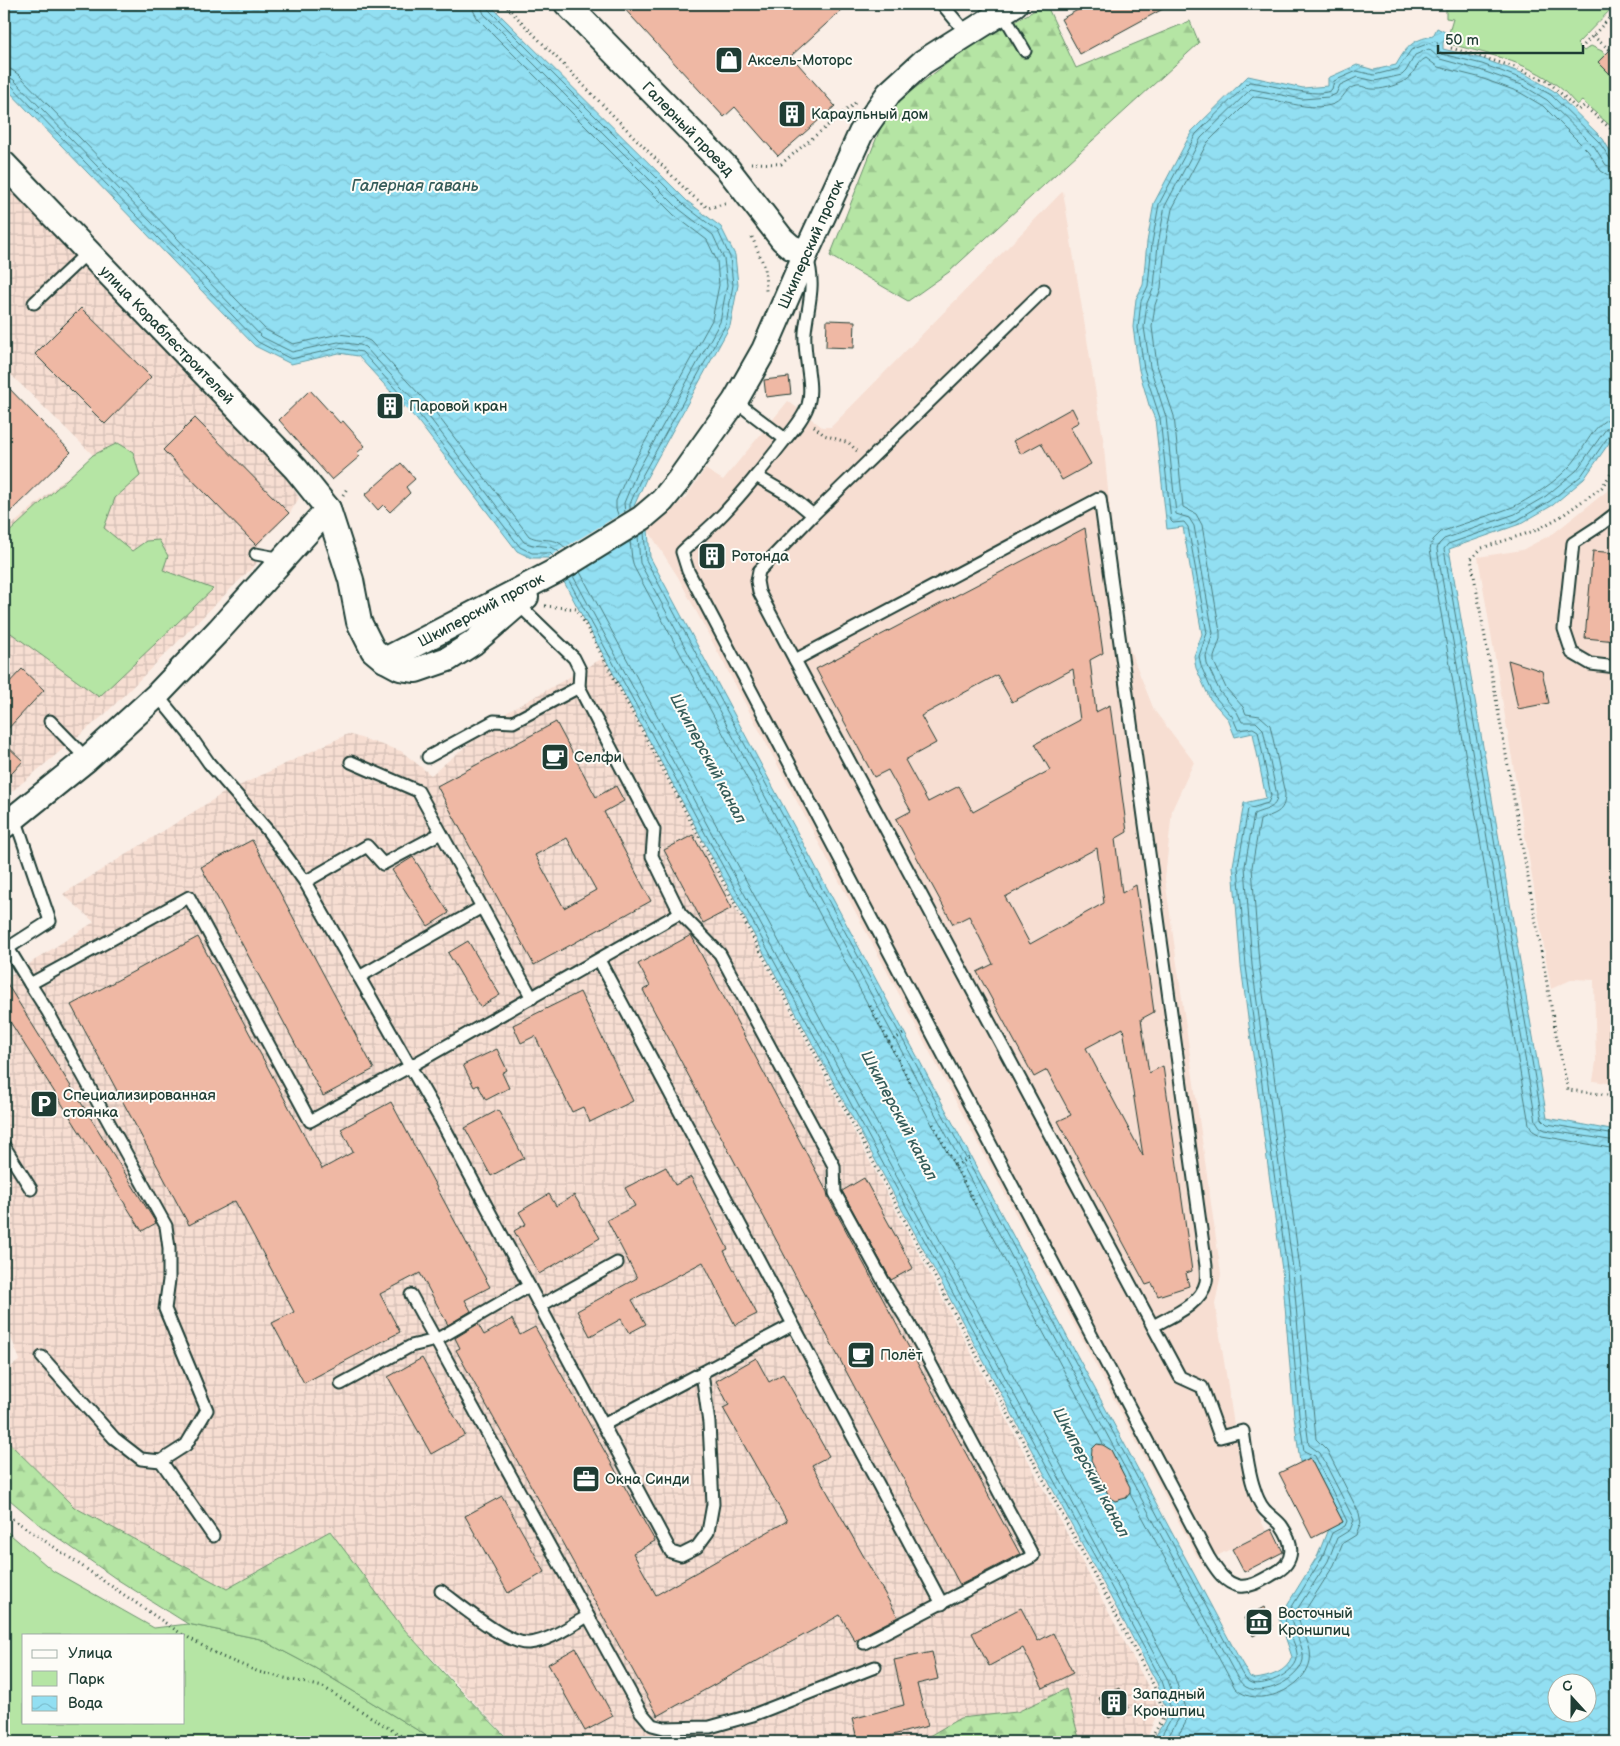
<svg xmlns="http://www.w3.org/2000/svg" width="1620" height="1746" font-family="'Balsamiq Sans',sans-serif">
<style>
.built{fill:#f7ded2}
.industrial{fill:url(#industrial-grid)}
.green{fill:#b5e5a4;stroke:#6a916c;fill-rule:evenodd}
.forest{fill:url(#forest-firs);stroke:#6a916c}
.water{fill:url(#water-waves);stroke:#649ea6;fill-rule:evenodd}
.pier{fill:#faeee6}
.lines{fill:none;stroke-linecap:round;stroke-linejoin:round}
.shore{stroke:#4d7e80;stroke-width:1}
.building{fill:#efb8a4;stroke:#1f3d34;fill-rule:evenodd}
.lane-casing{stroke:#1f3d34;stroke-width:15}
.street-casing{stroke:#1f3d34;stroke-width:28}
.path{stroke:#1f3d34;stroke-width:3;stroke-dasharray:1 4;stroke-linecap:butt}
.lane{stroke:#fdfcf7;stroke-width:11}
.street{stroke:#fdfcf7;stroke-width:24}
.labels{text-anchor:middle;stroke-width:4;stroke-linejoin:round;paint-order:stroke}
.poi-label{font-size:15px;fill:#1f3d34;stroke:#fdfcf7;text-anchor:start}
.street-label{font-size:15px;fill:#1f3d34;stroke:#fdfcf7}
.water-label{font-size:16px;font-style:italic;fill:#365d5a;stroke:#fdfcf7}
</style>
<defs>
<pattern id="industrial-grid" width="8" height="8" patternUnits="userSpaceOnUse" patternTransform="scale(1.25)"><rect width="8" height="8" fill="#f7ded2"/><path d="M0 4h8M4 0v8" fill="none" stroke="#d3bfb5"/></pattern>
<pattern id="forest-firs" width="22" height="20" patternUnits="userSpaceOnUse" patternTransform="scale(1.25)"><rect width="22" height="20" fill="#b5e5a4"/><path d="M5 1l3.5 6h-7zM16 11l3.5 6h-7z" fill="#9bc58e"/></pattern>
<pattern id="water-waves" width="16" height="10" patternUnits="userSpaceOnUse" patternTransform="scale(1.25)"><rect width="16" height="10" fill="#92dff2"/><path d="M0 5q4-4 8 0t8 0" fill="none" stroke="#7dc0d0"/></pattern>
</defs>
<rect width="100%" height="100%" fill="#faeee6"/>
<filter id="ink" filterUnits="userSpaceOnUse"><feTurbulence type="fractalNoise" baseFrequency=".02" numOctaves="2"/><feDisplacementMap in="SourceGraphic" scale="10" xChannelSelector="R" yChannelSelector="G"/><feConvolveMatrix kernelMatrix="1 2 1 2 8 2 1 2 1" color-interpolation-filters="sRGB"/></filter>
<g filter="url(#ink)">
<g class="built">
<polygon points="1063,191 1103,438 1111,521 1128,645 1154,710 1194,762 1172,810 1165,879 1221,1274 1215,1304 1240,1463 1248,1483 1244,1485 1266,1531 1201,1564 678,577 648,530 686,497 705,469 723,480 788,401 822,427 831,427"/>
<polygon points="1616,475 1616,1084 1593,1081 1596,1062 1594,980 1573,979 1551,989 1478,557 1522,550 1554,533 1607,491"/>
</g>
<g class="industrial">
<polygon points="4,175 283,472 299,498 290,513 258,545 257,563 104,715 4,798 4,532 93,455 4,368"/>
<polygon points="603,658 1159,1707 1146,1742 512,1742 403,1628 330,1531 227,1589 74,1507 4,1438 4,1372 20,1360 4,1320 4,980 94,922 63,894 222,794 348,734 401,751 431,775 506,713"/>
</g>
<g class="green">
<path d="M1446 4H1616L1577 44 1584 51 1591 46 1602 51 1605 55 1598 62 1613 77 1616 74V125L1613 128 1582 101 1577 105C1571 99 1565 91 1558 86 1527 61 1483 53 1446 43L1453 19 1446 18Z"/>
<polygon points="118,443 133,452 140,476 115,498 104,528 132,551 146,541 159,540 168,556 163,570 213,589 99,697 4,628 4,537 93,455"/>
<path d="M4 1529 53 1571 154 1628 188 1624 260 1639 315 1668 437 1742H4ZM24 1635H184V1722H24Z"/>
</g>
<g class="forest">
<polygon points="1046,4 1076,68 1190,21 1199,43 949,272 908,301 830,256 888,109 967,48"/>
<polygon points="4,1438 74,1507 227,1589 330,1531 403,1628 452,1682 511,1742 437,1742 315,1668 260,1639 188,1624 115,1578 41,1526 4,1495"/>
<polygon points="1066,1689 1080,1742 919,1742 960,1718 1017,1712"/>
</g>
<path class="water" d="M4 4H489L687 201 721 227 735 255 738 285 730 326 646 479 634 506 648 530 650 557 1240 1660 1250 1677 1255 1679C1270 1677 1287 1672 1292 1657L1279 1618 1318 1555 1328 1529 1343 1522 1310 1458 1300 1462 1294 1416 1282 1270 1241 966 1233 866 1244 803 1266 798 1253 733 1235 737 1228 719 1210 699 1196 668 1194 656 1202 634 1183 527 1167 529 1155 419 1149 405 1139 370 1133 327 1136 299 1143 285 1147 242 1154 203 1192 131 1248 76 1303 88 1328 86V78L1357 65 1374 70 1396 65C1406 48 1411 40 1433 36L1437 28 1447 33 1443 43V49L1483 59 1527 75 1554 91 1603 139 1616 161V433L1584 479 1553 505 1520 524 1449 549 1547 1118 1616 1131V1742H1152L1168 1715 1157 1683 564 582 549 558H531L517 551 417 420 358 356 339 353 291 364 255 346 4 86ZM1558 1684H1588V1714H1558Z"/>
<polygon class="pier" points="634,506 648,530 564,582 549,557"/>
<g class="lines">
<g class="shore">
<polyline points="472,4 474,12 478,19 674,215 707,240 717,261 719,285 712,320 629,471 616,501 616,509 619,517"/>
<polyline points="480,4 484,14 679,209 713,235 724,259 727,285 720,322 636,474 624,503 625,513"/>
<polyline points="486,4 488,9 684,205 718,231 730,257 733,285 726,324 642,476 630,504 630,510"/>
<path d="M4 69 12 70 19 75 266 330 293 344 339 334 361 337 370 341 432 408 529 536C542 543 556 535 566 549"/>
<path d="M4 76 9 77 14 80 262 337 292 352 338 342 360 345 365 347 426 413 524 542C538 549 551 542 560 553"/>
<polyline points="4,83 10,84 258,342 291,359 338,348 362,352 421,417 520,547 532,553 550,553 554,557"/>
<path d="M1616 417C1594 418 1584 452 1570 466 1558 480 1528 501 1510 508 1487 517 1463 523 1441 532L1433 540 1430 549 1529 1124 1533 1131 1542 1136 1616 1149"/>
<polyline points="1616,425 1611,426 1606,429 1576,471 1546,496 1515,514 1444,539 1439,544 1437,549 1536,1121 1540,1127 1545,1130 1616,1141"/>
<polyline points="1616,431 1610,434 1581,476 1550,501 1518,520 1448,544 1444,549 1542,1119 1547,1124 1616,1135"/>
<path d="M644 532 646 560 1236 1662C1239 1668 1243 1678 1249 1682 1261 1689 1294 1674 1297 1659 1299 1646 1286 1632 1285 1618L1322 1558 1332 1533 1345 1526 1347 1521 1315 1456 1304 1451 1299 1415 1287 1269 1246 966 1238 866 1248 809 1268 803 1271 796 1258 731 1253 728 1238 730 1232 716 1214 696 1201 666 1199 656 1207 633 1188 527 1184 522 1173 523 1171 521 1160 418 1144 369 1138 328 1141 301 1148 286 1152 243 1159 204 1196 134 1249 82C1263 82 1323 101 1332 89 1333 86 1333 84 1334 81L1357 71 1374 75 1398 69 1411 50 1435 41 1437 42 1439 50 1442 54 1482 64 1525 80 1551 95 1599 142 1611 160 1616 162"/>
<path d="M638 536 640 563 1231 1666C1235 1673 1239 1683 1246 1687 1263 1697 1299 1680 1303 1660 1305 1647 1293 1632 1291 1619L1328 1561 1337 1538 1350 1530 1354 1520 1320 1453 1309 1445 1305 1415 1293 1269 1252 965 1245 866 1254 814C1264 809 1277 810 1277 795L1263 729 1256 722H1242L1237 712 1220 692 1207 664 1206 656 1213 633 1194 526 1189 518 1176 514 1166 417 1150 367 1144 327 1147 303 1154 287 1158 244 1165 206 1201 138 1251 89 1302 99 1329 97 1336 94 1340 85 1357 77 1375 81 1402 75 1406 71 1415 55 1429 49 1440 59 1480 70 1522 85 1547 100 1594 146 1606 165 1616 168"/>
<polyline points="630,541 632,559 634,567 1103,1444"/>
<polyline points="580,572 1174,1675 1187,1714 1185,1724 1174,1742"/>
<polyline points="573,576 1167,1678 1180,1714 1178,1720 1165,1742"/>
<polyline points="568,579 1162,1681 1173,1715 1158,1742"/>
<path d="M1130 1494 1235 1688C1256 1710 1305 1689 1310 1661 1313 1647 1302 1633 1299 1620L1334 1565 1343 1543 1356 1535 1361 1523 1359 1513 1327 1450 1316 1439 1300 1268 1259 964 1252 867 1260 820C1274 813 1285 814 1285 794L1270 725 1260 716 1246 714 1243 707 1226 688 1214 662V657L1220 639V632L1202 525 1196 514 1183 507 1174 416 1157 365 1152 327 1155 305 1161 288 1165 245 1172 209 1207 143 1253 97C1279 98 1308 113 1334 104 1344 100 1345 87 1357 86 1362 85 1367 89 1372 89 1381 90 1394 86 1402 82 1414 78 1415 63 1426 58L1438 67 1478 77 1519 92 1543 106 1588 151 1601 171 1608 175 1616 176"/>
</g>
</g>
<g class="building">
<polygon points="620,4 848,4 791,56 835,106 778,156 735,107 724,117"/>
<polygon points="1089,4 1172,4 1080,54 1061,19"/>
<polygon points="1616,44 1616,80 1598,62"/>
<polygon points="81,308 151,377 105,424 35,354"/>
<polygon points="827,320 855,321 854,348 826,347"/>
<polygon points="789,377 791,394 766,397 764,380"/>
<polygon points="4,383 71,452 4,518"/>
<polygon points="310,390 340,423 343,421 365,446 357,453 360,456 332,480 279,420"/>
<polygon points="391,392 403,407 389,419 377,405"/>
<polygon points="1072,408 1079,422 1070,427 1091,464 1062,480 1041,443 1021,454 1013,441"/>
<polygon points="195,418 289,513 256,545 163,450"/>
<polygon points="401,463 415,479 406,487 410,493 390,512 383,505 378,510 365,495"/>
<path d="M1085 528 1103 653 1090 660 1096 712 1110 705 1127 832 1115 839 1122 893 1136 885 1154 1012 1141 1019 1149 1073 1163 1066 1192 1271 1186 1273 1189 1286 1158 1296 1152 1283 1146 1285 1058 1121 1071 1115 1047 1070 1034 1077 977 972 993 964 969 916 953 924 896 819 911 811 888 770 874 777 816 669ZM1073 669 1080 720 1035 744 1050 770 973 812 959 786 928 802 905 760 936 743 921 716 997 675 1012 702ZM1097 848 1104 903 1030 944 1005 897ZM1123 1028 1143 1156 1086 1048Z"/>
<polygon points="1593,551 1616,553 1616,641 1585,638"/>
<polygon points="1508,660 1542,671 1549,703 1518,709"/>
<polygon points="22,669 44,690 4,733 4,688"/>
<path d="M556 722 596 797 616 786 624 801 604 812 651 901 534 965 437 786ZM567 838 596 890 564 908 535 855Z"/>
<polygon points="4,743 23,761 4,782"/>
<polygon points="693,835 732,908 703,923 664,850"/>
<polygon points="252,840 374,1069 323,1096 201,867"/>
<polygon points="413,857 449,913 428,926 392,870"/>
<polygon points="691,935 827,1192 828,1197 1020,1554 960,1585 643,990 650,986 638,964"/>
<polygon points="198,937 322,1169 353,1152 341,1129 391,1102 490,1287 465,1300 471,1311 448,1325 420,1273 380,1294 400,1332 304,1383 272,1323 294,1312 235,1201 189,1225 71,1005"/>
<polygon points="468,941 500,995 480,1007 448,953"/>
<polygon points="4,979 156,1223 142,1231 4,1012"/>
<polygon points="580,992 633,1101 590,1122 583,1107 572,1112 535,1036 521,1043 513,1025"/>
<polygon points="497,1049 507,1070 502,1073 509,1088 486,1100 478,1085 474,1087 463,1065"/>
<polygon points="498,1110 524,1158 491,1176 465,1128"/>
<polygon points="666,1167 675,1185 691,1177 728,1249 724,1251 757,1314 735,1325 703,1262 632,1300 646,1324 629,1333 621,1319 590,1336 577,1311 637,1278 607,1220 635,1206 625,1188"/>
<polygon points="864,1178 913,1268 891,1280 842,1191"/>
<polygon points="549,1194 556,1206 574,1195 600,1238 539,1274 514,1231 526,1224 519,1212"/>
<polygon points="512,1319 520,1335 535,1327 655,1541 633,1553 656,1595 787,1521 723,1408 729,1405 716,1381 756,1358 769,1382 783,1374 829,1456 812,1465 898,1617 861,1636 855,1641 840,1615 658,1716 456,1350 460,1348 455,1338 478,1324 484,1335"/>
<polygon points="422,1358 465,1435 431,1454 388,1377"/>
<polygon points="1097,1444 1103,1445 1111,1450 1130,1487 1130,1493 1126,1498 1115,1501 1110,1498 1091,1460 1092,1449"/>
<polygon points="1310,1458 1343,1522 1312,1538 1279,1473"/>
<polygon points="502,1496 545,1572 508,1593 465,1516"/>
<polygon points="1272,1529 1283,1552 1244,1572 1232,1549"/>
<polygon points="1264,1607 1273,1626 1253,1636 1244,1618"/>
<polygon points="1021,1608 1038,1641 1053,1633 1073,1673 1043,1688 1023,1648 989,1666 972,1633"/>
<polygon points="576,1648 613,1716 585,1731 548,1664"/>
<polygon points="932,1652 938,1679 917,1684 928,1726 865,1742 858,1742 852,1719 904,1705 894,1660"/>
<polygon points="1119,1688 1129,1708 1109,1718 1099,1698"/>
</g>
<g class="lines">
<defs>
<g id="lane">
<polyline points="942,4 967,34"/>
<polyline points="1002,12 1025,51"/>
<path d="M1044 290 813 515 759 571 757 581 759 592 795 660 1100 498 1206 1266C1206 1271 1207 1277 1206 1282 1201 1305 1171 1316 1153 1326"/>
<polyline points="34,303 88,252"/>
<polyline points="735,401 785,439"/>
<polyline points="756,476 789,495 813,515"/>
<polyline points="1616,513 1599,526 1573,543 1564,629 1572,653 1591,664 1616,667"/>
<polyline points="256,554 272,557 279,563"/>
<polyline points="518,604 574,658 580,670 579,687 654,830 652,856 680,913 720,954 834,1166 835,1193 886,1286 910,1325 1033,1556 864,1643"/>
<path d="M795 660 1180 1377 1202 1387 1220 1437 1243 1431C1246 1450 1248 1471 1254 1488 1256 1495 1260 1504 1264 1509 1269 1515 1276 1519 1281 1525 1294 1543 1296 1562 1275 1573 1264 1579 1251 1588 1239 1586 1224 1583 1216 1569 1209 1558L688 571 682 552C696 539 711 527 724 513 744 492 762 469 780 446 790 433 803 420 808 405 814 385 803 355 805 332 808 304 816 286 807 257"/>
<polyline points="157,695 188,733 209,763 268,831 305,882 440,1119 671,1552 681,1555 697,1547 708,1532 713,1504 709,1423 702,1373"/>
<polyline points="50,721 87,759"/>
<polyline points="428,757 494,721 513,722 579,687"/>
<polyline points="351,762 418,791 532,998"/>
<polyline points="305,882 367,846 383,864 441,833"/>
<polyline points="8,948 50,921 15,818"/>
<polyline points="4,951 8,948 30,984 189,897 310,1121 411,1066 680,913"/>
<polyline points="599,960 942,1604"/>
<polyline points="359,977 482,907"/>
<polyline points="30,984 48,1012 166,1226 169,1248 169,1280 165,1309 207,1410 186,1445 161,1461 141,1459 114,1438 42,1357"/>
<polyline points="1616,1023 1616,1036"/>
<polyline points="4,1146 31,1189"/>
<polyline points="411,1295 641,1712 652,1725 664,1728 710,1727 753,1715 875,1667"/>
<polyline points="540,1306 617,1263"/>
<polyline points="341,1384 411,1346 436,1340 529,1286"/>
<polyline points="603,1425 792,1325"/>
<polyline points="161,1461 213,1536"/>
<path d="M441 1591C459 1604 507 1645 529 1643 550 1641 570 1626 588 1616"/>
</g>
<g id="street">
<polyline points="567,4 727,168 782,239 791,247 806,253"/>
<polyline points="4,164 296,469 328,509 351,580 359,622 373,650 385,660 400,668 416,670 448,659 473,643 526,597"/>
<polyline points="385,660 556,571 642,518 662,501 679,480 735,401 764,350 806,253 861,133 889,93 923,62 1015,4"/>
<polyline points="4,826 87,759 157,695 219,630 328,509"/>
</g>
</defs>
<use href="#lane" class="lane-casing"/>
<use href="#street" class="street-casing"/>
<g class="path">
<polyline points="504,4 690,194 708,208 728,203"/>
<polyline points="1593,36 1610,50"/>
<polyline points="1584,45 1616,11"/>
<polyline points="1451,48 1515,67 1549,82 1578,110 1584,106 1616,133"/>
<polyline points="751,163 781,164 855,103"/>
<polyline points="752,237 765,268 766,291"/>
<polyline points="814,426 824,435 849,443 857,451"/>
<polyline points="1616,466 1602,487 1563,515 1537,530 1482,548 1471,559 1556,1034 1568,1090 1616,1096"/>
<polyline points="343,495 348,487"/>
<polyline points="545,606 577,609 1154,1686 1165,1715 1149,1742"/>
<polyline points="870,1006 912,1086"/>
<polyline points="889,1042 905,1033"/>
<polyline points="933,1124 977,1207"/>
<polyline points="955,1166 971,1157"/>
<polyline points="4,1513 183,1635"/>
<polyline points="184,1635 220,1656 259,1672 323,1687 411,1742"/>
</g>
<use href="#lane" class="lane"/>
<use href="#street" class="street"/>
</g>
</g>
<defs>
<symbol id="shop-square" viewBox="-11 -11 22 22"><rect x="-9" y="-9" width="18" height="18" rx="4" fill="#1f3d34" stroke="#fdfcf7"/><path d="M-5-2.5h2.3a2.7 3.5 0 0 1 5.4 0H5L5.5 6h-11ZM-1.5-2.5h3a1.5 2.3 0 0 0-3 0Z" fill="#fff"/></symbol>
<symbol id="building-square" viewBox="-11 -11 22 22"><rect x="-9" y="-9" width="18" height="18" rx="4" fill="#1f3d34" stroke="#fdfcf7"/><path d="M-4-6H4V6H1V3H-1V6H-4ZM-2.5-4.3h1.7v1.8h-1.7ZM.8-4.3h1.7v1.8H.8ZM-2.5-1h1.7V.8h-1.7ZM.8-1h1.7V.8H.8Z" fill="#fff"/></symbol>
<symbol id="cafe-square" viewBox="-11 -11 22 22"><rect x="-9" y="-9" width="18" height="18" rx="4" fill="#1f3d34" stroke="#fdfcf7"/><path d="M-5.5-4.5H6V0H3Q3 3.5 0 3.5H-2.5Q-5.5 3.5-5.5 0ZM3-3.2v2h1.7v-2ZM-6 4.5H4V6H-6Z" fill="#fff"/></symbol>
<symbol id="parking-square" viewBox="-11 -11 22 22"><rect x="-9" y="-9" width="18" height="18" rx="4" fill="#1f3d34" stroke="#fdfcf7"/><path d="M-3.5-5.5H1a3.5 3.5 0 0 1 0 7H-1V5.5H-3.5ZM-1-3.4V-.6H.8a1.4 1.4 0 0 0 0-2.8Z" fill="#fff"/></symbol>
<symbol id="office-square" viewBox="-11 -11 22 22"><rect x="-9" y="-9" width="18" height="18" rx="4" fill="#1f3d34" stroke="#fdfcf7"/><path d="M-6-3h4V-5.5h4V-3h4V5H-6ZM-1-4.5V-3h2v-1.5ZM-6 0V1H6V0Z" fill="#fff"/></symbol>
<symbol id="museum-square" viewBox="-11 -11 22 22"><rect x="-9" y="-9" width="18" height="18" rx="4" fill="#1f3d34" stroke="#fdfcf7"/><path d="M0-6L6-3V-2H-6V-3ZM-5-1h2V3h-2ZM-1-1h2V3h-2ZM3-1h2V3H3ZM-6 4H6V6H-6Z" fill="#fff"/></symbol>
</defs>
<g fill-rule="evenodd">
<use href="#shop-square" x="713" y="44" width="32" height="32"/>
<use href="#building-square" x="776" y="98" width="32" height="32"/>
<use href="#building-square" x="374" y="390" width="32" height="32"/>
<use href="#building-square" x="696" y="540" width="32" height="32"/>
<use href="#cafe-square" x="539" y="741" width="32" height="32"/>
<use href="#parking-square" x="28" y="1088" width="32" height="32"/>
<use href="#cafe-square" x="845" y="1339" width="32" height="32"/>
<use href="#office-square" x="570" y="1463" width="32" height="32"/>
<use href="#museum-square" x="1243" y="1606" width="32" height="32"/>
<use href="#building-square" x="1098" y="1687" width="32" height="32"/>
</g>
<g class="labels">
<g class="poi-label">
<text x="748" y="65">Аксель-Моторс</text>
<text x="811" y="119">Караульный дом</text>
<text x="409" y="411">Паровой кран</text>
<text x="731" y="561">Ротонда</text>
<text x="574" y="762">Селфи</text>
<text x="63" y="1100">Специализированная<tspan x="63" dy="17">стоянка</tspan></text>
<text x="880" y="1360">Полёт</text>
<text x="605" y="1484">Окна Синди</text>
<text x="1278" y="1618">Восточный<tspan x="1278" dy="17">Кроншпиц</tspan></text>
<text x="1133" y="1699">Западный<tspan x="1133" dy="17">Кроншпиц</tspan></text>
</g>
<g class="street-label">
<text transform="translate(688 129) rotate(46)" y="5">Галерный проезд</text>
<text transform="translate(811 244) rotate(-66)" y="5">Шкиперский проток</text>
<text transform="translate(167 335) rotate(46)" y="5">улица Кораблестроителей</text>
<text transform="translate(481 610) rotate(-28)" y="5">Шкиперский проток</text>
</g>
<g class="water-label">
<text x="415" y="191">Галерная гавань</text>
<text transform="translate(709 758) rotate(62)" y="6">Шкиперский канал</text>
<text transform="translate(900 1115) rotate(62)" y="6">Шкиперский канал</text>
<text transform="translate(1092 1472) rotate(62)" y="6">Шкиперский канал</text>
</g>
</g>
<rect width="1620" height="1746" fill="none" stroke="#fdfcf7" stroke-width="20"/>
<rect x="10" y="10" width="1600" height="1726" fill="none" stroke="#1f3d34" stroke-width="2" filter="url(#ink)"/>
<rect x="22" y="1634" width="162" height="90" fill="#fdfcf7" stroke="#a4b0a9"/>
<rect x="32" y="1650" width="25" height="8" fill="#fdfcf7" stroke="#a4b0a9"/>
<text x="68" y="1658" font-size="15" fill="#1f3d34">Улица</text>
<rect x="32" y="1671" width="25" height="15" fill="#b5e5a4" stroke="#a4b0a9"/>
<text x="68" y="1684" font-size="15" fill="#1f3d34">Парк</text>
<rect x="32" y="1696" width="25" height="15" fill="url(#water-waves)" stroke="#a4b0a9"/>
<text x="68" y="1708" font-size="15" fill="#1f3d34">Вода</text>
<g transform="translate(1572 1698) rotate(339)"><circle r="24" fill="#fdfcf7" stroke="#a4b0a9"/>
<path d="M0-4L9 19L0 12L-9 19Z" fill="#1f3d34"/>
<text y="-8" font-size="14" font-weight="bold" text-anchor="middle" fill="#1f3d34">С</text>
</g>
<path d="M1438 45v8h145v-8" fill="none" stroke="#1f3d34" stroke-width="2.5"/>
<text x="1445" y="45" font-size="15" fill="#1f3d34" stroke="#fdfcf7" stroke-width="4" paint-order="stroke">50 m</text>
</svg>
